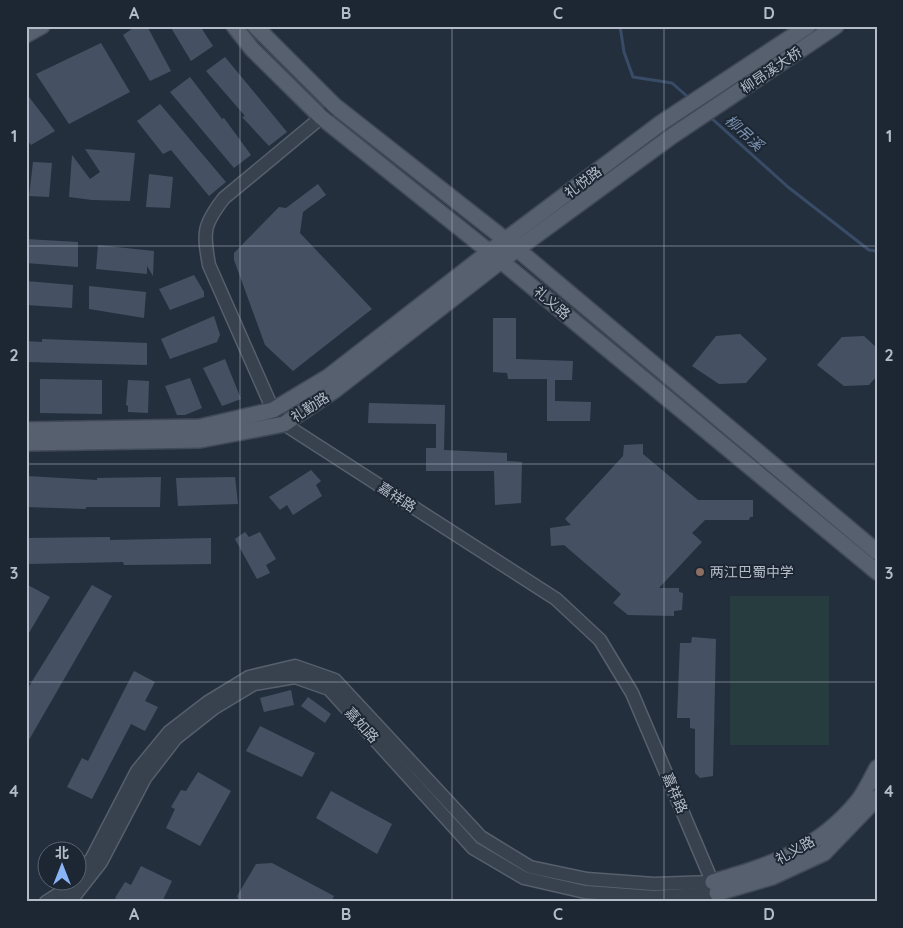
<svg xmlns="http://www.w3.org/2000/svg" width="903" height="928" font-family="Quicksand,'Noto Sans SC',sans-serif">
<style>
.green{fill:#263c3f}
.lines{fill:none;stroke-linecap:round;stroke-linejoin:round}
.stream{stroke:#394c67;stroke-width:3}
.building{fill:#455162}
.minor-casing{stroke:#565f6c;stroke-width:15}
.major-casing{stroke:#414a57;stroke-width:18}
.minor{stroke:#38414e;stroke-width:12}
.major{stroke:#56606e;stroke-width:15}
.grid{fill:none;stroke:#b4bcc9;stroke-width:1;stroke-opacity:0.55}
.education-dot{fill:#8d6e63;stroke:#1d2633;stroke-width:2}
.labels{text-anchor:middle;stroke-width:4;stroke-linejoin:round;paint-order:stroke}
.street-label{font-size:14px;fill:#b4bcc9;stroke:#1d2633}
.poi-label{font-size:14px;fill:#b4bcc9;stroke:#1d2633;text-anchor:start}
.water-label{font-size:15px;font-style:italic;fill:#7c92b1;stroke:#1d2633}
.neatline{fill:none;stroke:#b4bcc9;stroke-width:2}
.grid-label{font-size:16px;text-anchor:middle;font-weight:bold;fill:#b4bcc9}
</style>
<rect width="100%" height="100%" fill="#242f3e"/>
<rect class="green" x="730" y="596" width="99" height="149"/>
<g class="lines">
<g class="stream">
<polyline points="620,26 624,52 633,77 672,83 689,98"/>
<polyline points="709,116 788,187 869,250 877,251"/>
</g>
</g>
<g class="building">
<polygon points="136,26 147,26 171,71 150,81 123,35"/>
<polygon points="170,26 200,26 213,46 191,61"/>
<polygon points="101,43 130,92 69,124 36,74"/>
<polygon points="225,57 287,132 269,146 242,117 245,116 206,71"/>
<polygon points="190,77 222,119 224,118 251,155 234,168 170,92"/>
<polygon points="26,93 55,131 31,145 26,139"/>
<polygon points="160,104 226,182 209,196 171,150 163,154 137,121"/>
<polygon points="85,149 135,153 130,201 92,200 69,197 72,155 90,179 100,172"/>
<polygon points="33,162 52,163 49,197 29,196"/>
<polygon points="149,174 173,177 170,208 146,207"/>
<polygon points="318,184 326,195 303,212 300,233 372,309 293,371 265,345 234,260 234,253 279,207 286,208"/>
<polygon points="26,239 78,242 78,267 26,263"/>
<polygon points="98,245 154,251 153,276 147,266 147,274 96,269"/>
<polygon points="194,275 204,292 204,297 170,310 159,289"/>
<polygon points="26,281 73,285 72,308 26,305"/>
<polygon points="89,286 146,292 144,318 89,309"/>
<polygon points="214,316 220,335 217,342 170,359 161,339"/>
<polygon points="493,318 516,318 516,359 573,361 572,380 555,380 555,401 591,402 590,421 547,421 547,379 508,379 507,373 493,372"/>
<polygon points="740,334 767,359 746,383 719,384 692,366 716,336"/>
<polygon points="864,336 877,348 877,376 869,385 844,386 817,365 842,337"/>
<polygon points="42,339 147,343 147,365 26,362 26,341 42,342"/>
<polygon points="225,359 241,399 222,406 203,368"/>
<polygon points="190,378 202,408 185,415 177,415 165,386"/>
<polygon points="40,379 102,380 102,414 40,413"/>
<polygon points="128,380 149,381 148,413 128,412 128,406 126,405"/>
<polygon points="369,403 445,405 444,450 507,453 507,461 522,462 521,503 495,505 494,471 426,471 426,448 436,448 436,424 368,423"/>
<polygon points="643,444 643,454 698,500 753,500 753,517 750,517 749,520 705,520 692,533 702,542 659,588 679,588 679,592 683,593 682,610 674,611 674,616 628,615 613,603 621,594 564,545 551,546 550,528 571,525 565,519 623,456 624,445"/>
<polygon points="311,470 321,481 316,485 322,496 293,515 287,505 280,510 269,497"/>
<polygon points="26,476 97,480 97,478 161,477 160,507 86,507 86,509 26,507"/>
<polygon points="235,477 238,504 178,506 176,478"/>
<polygon points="245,532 249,537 260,532 276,559 266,565 270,573 257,579 235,539"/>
<polygon points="110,537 110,540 211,538 211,564 124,565 123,562 26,564 26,538"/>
<polygon points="26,584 50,597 26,638"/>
<polygon points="92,585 112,596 26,745 26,691"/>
<polygon points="692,637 716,639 713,776 700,778 695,773 695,729 690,728 690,718 677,718 680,643 691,643"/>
<polygon points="134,671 155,682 145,701 158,707 145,731 131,724 92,799 67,787 82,758 88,761"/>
<polygon points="291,690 294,705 264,712 260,698"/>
<polygon points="308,697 331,714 325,723 301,706"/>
<polygon points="260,726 315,753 302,777 246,751"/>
<polygon points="198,772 231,791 200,846 166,828 175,809 171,807 181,790 186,791"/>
<polygon points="331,791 392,824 377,854 316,818"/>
<polygon points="272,863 334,896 331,902 239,902 237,896 256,864"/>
<polygon points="141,866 172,881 162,902 121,902 115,898 125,882 131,885"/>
</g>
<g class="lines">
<defs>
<g id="minor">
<polyline points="78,875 92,858 137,771 169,732 208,702 249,677 295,666 335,680 481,837 530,867 587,879 654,884 713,882"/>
<polyline points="46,902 63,891 73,880"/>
<path d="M66 902 72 899 101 862 145 778 176 738 214 708 254 684 295 677 329 689 473 848 524 878 585 892 654 897 717 893 632 693 600 640 556 599 284 424 273 410 209 265C203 232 203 225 224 198L335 106"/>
</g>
<g id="major">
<polyline points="234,26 252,49 321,117 501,261 877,572"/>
<polyline points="255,26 335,106 517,249 877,552"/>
<polyline points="26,35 42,26"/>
<polyline points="26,430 200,427 273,410 328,377 489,252 661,123 808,26"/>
<polyline points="26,443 200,440 284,424 335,390 501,261 672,136 836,26"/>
<path d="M713 882C772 864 817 851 858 801 865 792 871 779 877 768"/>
<polyline points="717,893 772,877 824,853 877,798"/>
</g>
</defs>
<use href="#minor" class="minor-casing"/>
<use href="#major" class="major-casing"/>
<use href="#minor" class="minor"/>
<use href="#major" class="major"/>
</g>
<path class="grid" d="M240 26V902M452 26V902M664 26V902M26 246H877M26 464H877M26 682H877"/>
<circle class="education-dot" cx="700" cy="572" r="5"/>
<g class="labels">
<g class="street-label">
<text transform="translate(771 70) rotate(-34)" y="5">柳昂溪大桥</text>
<text transform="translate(583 182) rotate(-37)" y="5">礼悦路</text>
<text transform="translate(552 303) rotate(40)" y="5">礼义路</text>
<text transform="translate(310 407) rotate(-33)" y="5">礼勤路</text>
<text transform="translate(397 497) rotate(33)" y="5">嘉祥路</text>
<text transform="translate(362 725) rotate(48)" y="5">嘉如路</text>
<text transform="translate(675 793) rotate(67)" y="5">嘉祥路</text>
<text transform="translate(795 850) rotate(-29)" y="5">礼义路</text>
</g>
<g class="poi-label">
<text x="710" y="577">两江巴蜀中学</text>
</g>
<g class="water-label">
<text transform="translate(744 133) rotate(42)" y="5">柳吊溪</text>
</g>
</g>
<rect width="903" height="928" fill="none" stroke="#1d2633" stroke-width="55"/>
<g transform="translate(62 866)"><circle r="24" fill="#1d2633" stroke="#59626f"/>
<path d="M0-4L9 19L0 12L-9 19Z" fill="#8ab4f8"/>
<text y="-8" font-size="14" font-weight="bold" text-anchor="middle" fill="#b4bcc9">北</text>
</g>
<rect x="28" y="28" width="848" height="872" class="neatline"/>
<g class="grid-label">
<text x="134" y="19">A</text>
<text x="346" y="19">B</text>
<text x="558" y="19">C</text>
<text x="769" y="19">D</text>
<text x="14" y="142">1</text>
<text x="889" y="142">1</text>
<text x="14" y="361">2</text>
<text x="889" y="361">2</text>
<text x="14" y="579">3</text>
<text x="889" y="579">3</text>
<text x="14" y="797">4</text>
<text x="889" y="797">4</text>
<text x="134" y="920">A</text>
<text x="346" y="920">B</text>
<text x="558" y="920">C</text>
<text x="769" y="920">D</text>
</g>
</svg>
